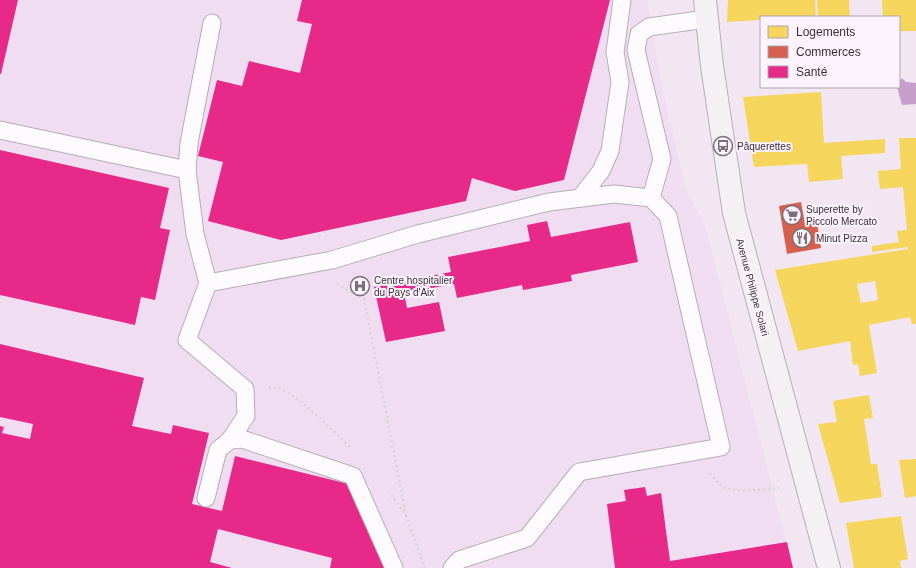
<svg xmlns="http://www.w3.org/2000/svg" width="916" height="568" font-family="Helvetica,sans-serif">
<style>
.built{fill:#f1ddf2}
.water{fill:#c69fca}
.homes{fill:#f6d55c;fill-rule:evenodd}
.shops{fill:#d6604d}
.health{fill:#e7298a}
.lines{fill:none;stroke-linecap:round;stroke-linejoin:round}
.service-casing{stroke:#b7adb7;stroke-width:19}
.secondary-casing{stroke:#b7adb7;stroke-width:24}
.path{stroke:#d7d3d7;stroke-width:2.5;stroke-dasharray:2 3;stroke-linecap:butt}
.service{stroke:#fdfbfd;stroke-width:17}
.secondary{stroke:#f4f0f4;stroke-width:22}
.labels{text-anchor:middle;stroke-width:4;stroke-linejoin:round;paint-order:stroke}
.poi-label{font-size:10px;fill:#39313a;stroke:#fcf3fc;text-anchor:start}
.street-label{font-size:10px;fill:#39313a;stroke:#fcf3fc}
</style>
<rect width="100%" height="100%" fill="#f2e6f3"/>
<polygon class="built" points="0,0 647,0 661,82 686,190 705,225 793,568 0,568"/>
<polygon class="water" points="902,78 906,82 916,83 916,104 902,105 897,87 899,87 899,81"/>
<g class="homes">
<polygon points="728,0 815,0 816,17 761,17 761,20 727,22"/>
<polygon points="817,0 849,0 850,17 818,17"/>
<polygon points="882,0 916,0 916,31 899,31 899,17 883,17"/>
<polygon points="821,92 824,143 885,139 885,153 841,156 843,179 809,182 807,164 754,167 743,97"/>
<path d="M899 138H916V324H912L910 317 869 325 877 373 860 376 858 364 853 365 850 341 798 351 775 270 908 249V247L872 252V246L899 242 897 231 907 230 903 187 880 189 878 171 901 169ZM875 281 878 300 861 303 857 284Z"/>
<polygon points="869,395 873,418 864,419 871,464 877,464 882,497 840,503 818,424 837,422 833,401"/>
<polygon points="916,459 916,496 905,498 899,460"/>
<polygon points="901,516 908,559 900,561 901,568 854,568 846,523"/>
</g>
<polygon class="shops" points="801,202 805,224 817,223 821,248 787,254 779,206"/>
<g class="health">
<polygon points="0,0 18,0 1,74 0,74"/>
<polygon points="302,0 610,0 564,180 515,191 472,178 466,201 281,240 208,221 223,162 198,156 217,80 242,86 249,61 300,73 312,24 297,21"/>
<polygon points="0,150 169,188 160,228 170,230 155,300 141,297 135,325 0,295"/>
<polygon points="547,221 551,237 630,222 638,262 571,275 572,281 523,290 522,285 457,298 454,284 404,293 407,308 439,302 445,331 386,342 374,287 451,272 448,257 530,241 527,225"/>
<polygon points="0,344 144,378 132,426 171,434 173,425 209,433 192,504 222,511 235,456 349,484 390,568 330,568 332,558 218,529 210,562 232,568 0,568 0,426 4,427 2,433 30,439 33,424 0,417"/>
<polygon points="645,487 647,496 661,493 670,561 787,542 793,568 615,568 607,504 626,501 624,490"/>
</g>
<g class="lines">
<defs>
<g id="service">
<polyline points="0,130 187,170"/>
<polyline points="580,198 601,171 610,151 620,82 615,52 622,0"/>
<polyline points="651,198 662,159 636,50 639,34 649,27 706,19"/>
<polyline points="208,283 332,260 418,234 549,202 614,194 651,198 668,216 721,447 579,472 527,538 459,560 452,568"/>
<polyline points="230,440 242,439 353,476 394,568"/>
<polyline points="206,498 218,450 230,440 246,416 245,389 187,340 208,283 195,234 187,170 189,143 212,23"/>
</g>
<polyline id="secondary" points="705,0 712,66 734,213 829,568"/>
</defs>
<use href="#service" class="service-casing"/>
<use href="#secondary" class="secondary-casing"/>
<g class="path">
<polyline points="324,231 326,236"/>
<polyline points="337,284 364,299 406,515"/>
<path d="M269 387C291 385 333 432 350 447"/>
<polyline points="710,473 722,487 742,491 779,488"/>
<polyline points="391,495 406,515 425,568"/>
</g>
<use href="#service" class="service"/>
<use href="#secondary" class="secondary"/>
</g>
<defs>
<symbol id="bus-ring" viewBox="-11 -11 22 22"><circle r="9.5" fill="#fcf3fc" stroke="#7a707b" stroke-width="1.5"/><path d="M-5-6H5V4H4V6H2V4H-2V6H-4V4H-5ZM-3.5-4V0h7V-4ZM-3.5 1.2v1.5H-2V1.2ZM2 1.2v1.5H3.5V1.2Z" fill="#7a707b"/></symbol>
<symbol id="supermarket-ring" viewBox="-11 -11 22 22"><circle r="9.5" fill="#fcf3fc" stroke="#7a707b" stroke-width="1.5"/><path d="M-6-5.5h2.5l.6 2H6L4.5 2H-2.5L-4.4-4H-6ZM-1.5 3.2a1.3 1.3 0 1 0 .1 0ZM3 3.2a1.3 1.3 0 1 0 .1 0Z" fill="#7a707b"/></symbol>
<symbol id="restaurant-ring" viewBox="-11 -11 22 22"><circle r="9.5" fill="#fcf3fc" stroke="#7a707b" stroke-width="1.5"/><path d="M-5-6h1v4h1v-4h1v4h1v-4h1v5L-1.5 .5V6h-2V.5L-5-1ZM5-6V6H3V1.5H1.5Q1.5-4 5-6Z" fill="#7a707b"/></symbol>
<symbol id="hospital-ring" viewBox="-11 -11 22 22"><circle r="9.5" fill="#fcf3fc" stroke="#7a707b" stroke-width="1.5"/><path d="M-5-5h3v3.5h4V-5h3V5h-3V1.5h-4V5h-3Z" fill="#7a707b"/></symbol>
</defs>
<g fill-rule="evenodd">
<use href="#bus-ring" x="712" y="135" width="22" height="22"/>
<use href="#supermarket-ring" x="781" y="204" width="22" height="22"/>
<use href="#restaurant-ring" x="791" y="227" width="22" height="22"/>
<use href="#hospital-ring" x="349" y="275" width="22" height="22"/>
</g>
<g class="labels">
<g class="poi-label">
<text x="737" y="150">Pâquerettes</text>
<text x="806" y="213">Superette by<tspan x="806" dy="12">Piccolo Mercato</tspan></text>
<text x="816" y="242">Minut Pizza</text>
<text x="374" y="284">Centre hospitalier<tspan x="374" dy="12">du Pays d'Aix</tspan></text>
</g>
<g class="street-label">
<text transform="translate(753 287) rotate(75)" y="4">Avenue Philippe Solari</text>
</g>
</g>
<rect x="760" y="16" width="140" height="72" fill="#fcf3fc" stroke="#aea5ae"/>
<rect x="768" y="26" width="20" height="12" fill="#f6d55c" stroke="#aea5ae"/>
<text x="796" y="36" font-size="12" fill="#39313a">Logements</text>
<rect x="768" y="46" width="20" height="12" fill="#d6604d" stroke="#aea5ae"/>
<text x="796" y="56" font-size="12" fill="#39313a">Commerces</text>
<rect x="768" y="66" width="20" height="12" fill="#e7298a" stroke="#aea5ae"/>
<text x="796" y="76" font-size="12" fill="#39313a">Santé</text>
</svg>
